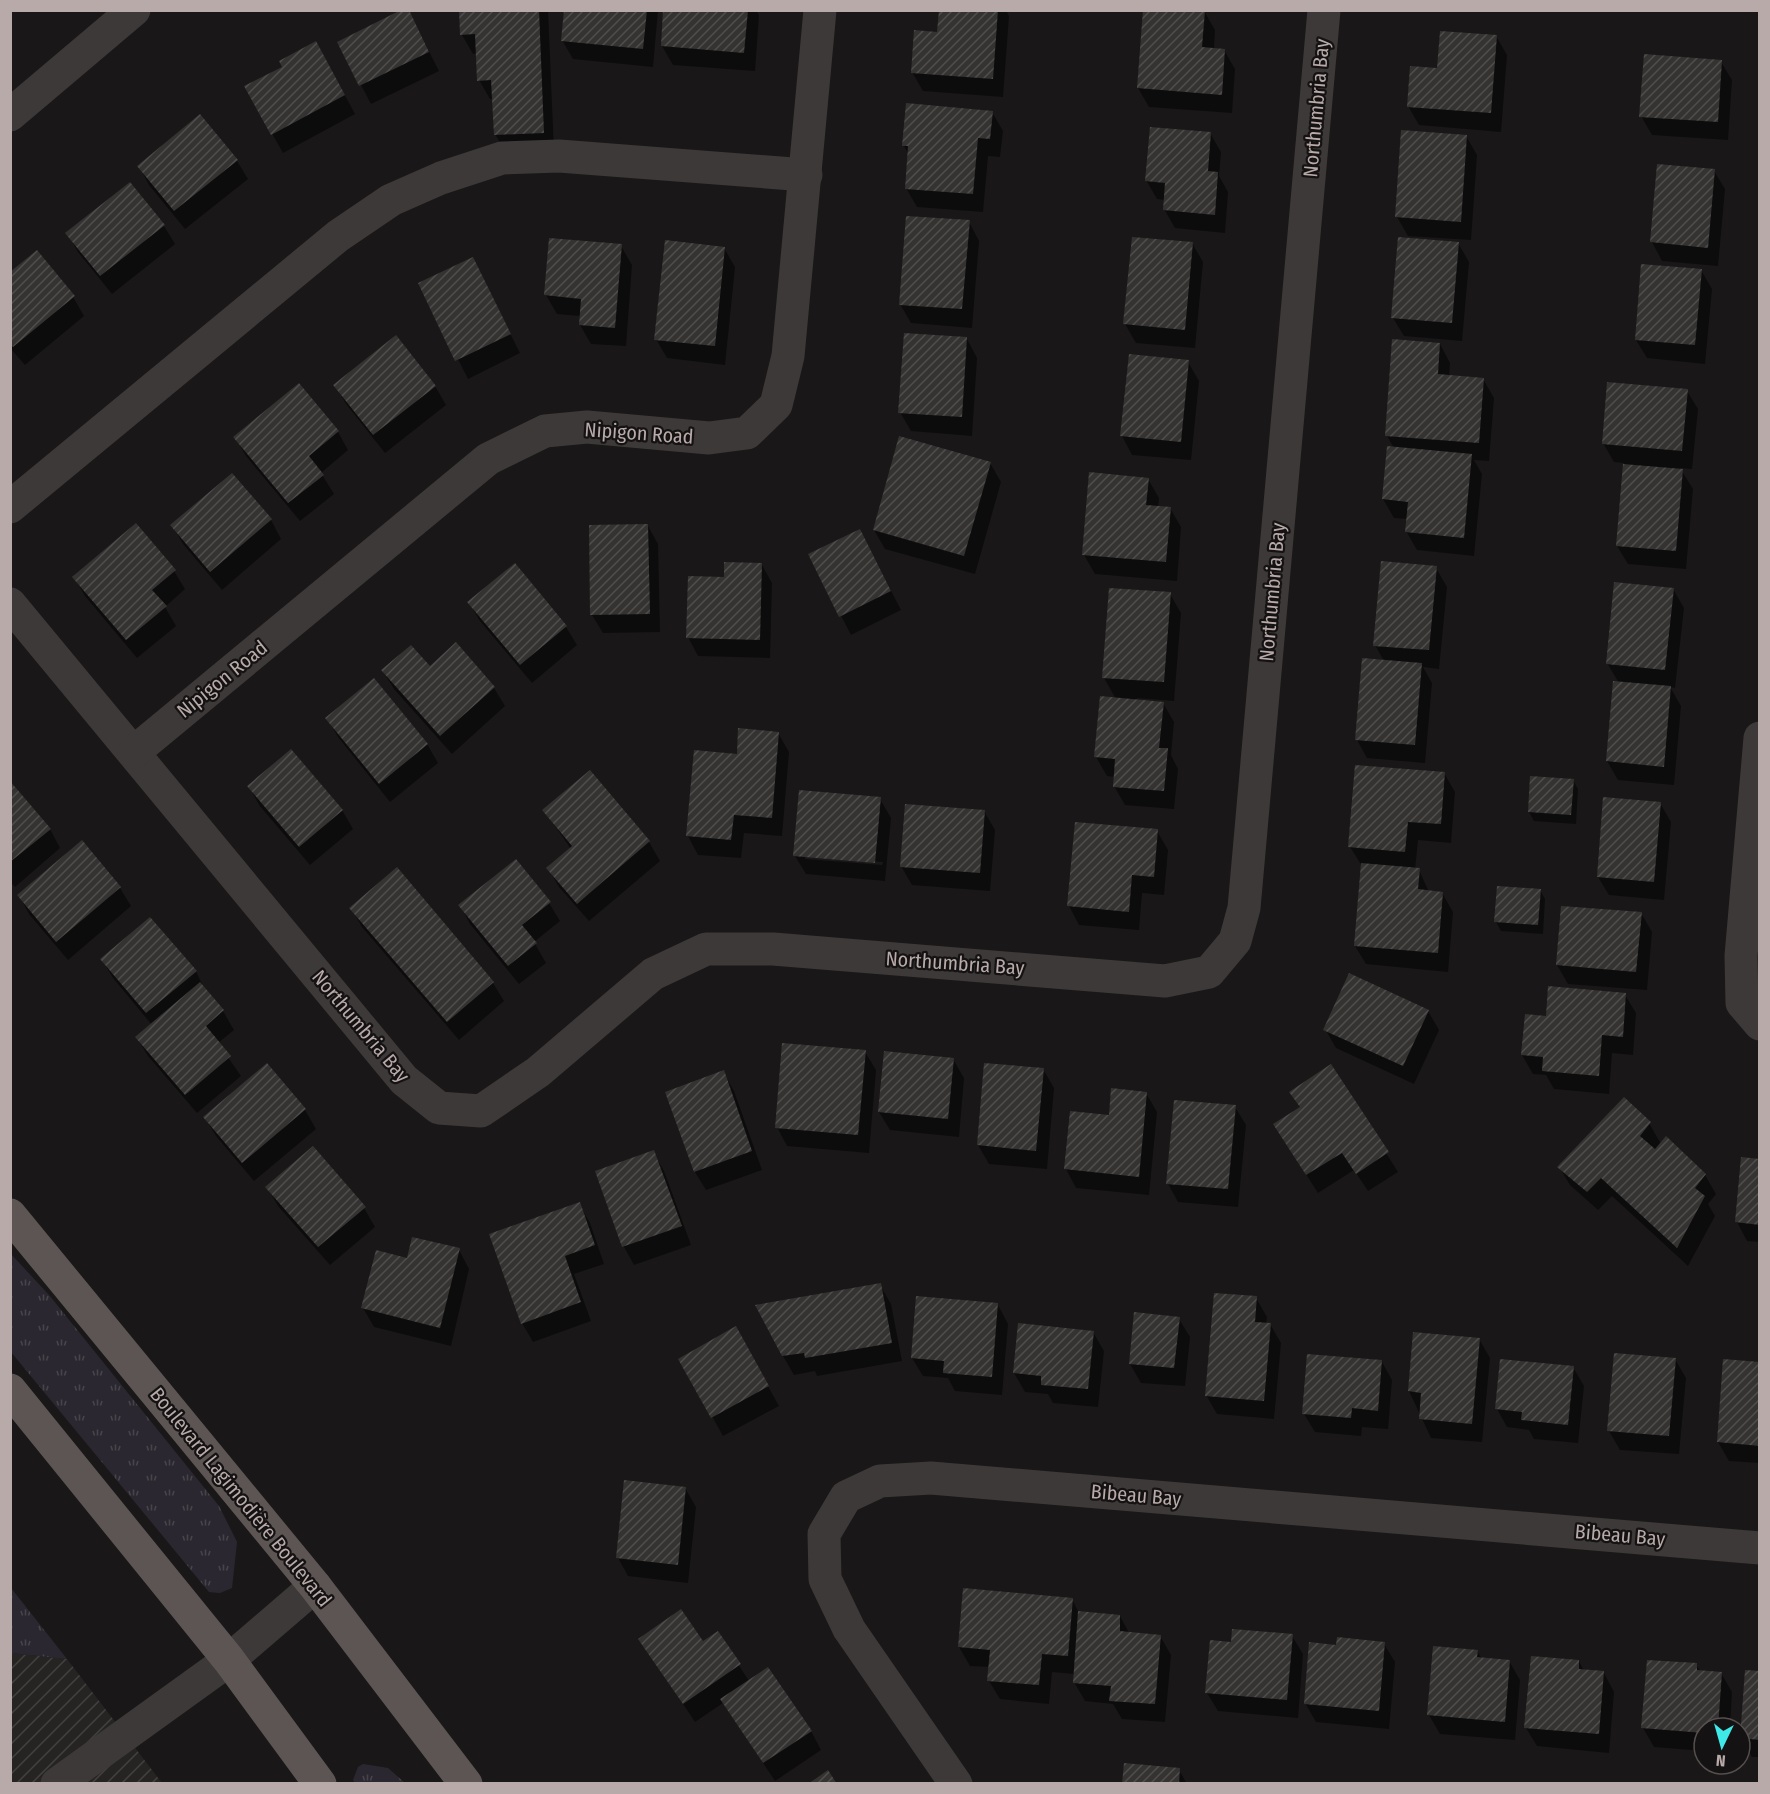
<svg xmlns="http://www.w3.org/2000/svg" width="1770" height="1794" font-family="'Fira Sans Condensed',sans-serif">
<style>
.industrial{fill:url(#industrial-furrows)}
.grass{fill:url(#grass-tufts)}
.shadow{fill:#0007;fill-rule:evenodd}
.building{fill:url(#building-hatch)}
.lines{fill:none;stroke-linecap:round;stroke-linejoin:round}
.minor{stroke:#3d3938;stroke-width:33}
.major{stroke:#5c5554;stroke-width:33}
.labels{text-anchor:middle;stroke-width:4.5;stroke-linejoin:round;paint-order:stroke}
.street-label{font-size:20px;fill:#b8aaa9;stroke:#141212}
</style>
<defs>
<pattern id="industrial-furrows" width="10" height="10" patternUnits="userSpaceOnUse" patternTransform="scale(1.5)"><rect width="10" height="10" fill="#252423"/><path d="M-1 1l2-2M0 10L10 0M9 11l2-2" fill="none" stroke="#434140"/></pattern>
<pattern id="grass-tufts" width="24" height="20" patternUnits="userSpaceOnUse" patternTransform="scale(1.5)"><rect width="24" height="20" fill="#2b2730"/><path d="M3 7l-1-3M5 7V3M7 7l1-3M15 17l-1-3M17 17v-4M19 17l1-3" fill="none" stroke="#48444b"/></pattern>
<pattern id="building-hatch" width="6" height="6" patternUnits="userSpaceOnUse" patternTransform="scale(1.5)"><rect width="6" height="6" fill="#343332"/><path d="M-1 1l2-2M0 6l6-6M5 7l2-2" fill="none" stroke="#4f4e4d"/></pattern>
</defs>
<rect width="100%" height="100%" fill="#191717"/>
<polygon class="industrial" points="10,1653 67,1659 162,1783 11,1783"/>
<g class="grass">
<polygon points="10,1253 49,1295 219,1506 237,1542 232,1588 220,1593 209,1592 11,1352"/>
<polygon points="10,1588 11,1588 67,1659 11,1653"/>
<polygon points="363,1764 388,1768 405,1783 355,1783 353,1780 358,1767"/>
</g>
<g class="shadow">
<polygon points="461,10 548,10 554,151 506,153 495,134 493,99 490,99 479,80 478,53 473,54 462,35"/>
<polygon points="565,10 658,10 653,67 573,59 562,40"/>
<polygon points="665,10 756,10 759,15 755,71 673,65 662,46"/>
<polygon points="940,10 1006,10 1009,16 1003,97 923,91 912,72 939,33"/>
<polygon points="1204,11 1215,30 1214,49 1224,50 1235,69 1232,113 1149,107 1138,88"/>
<polygon points="417,28 439,71 371,104 339,43"/>
<polygon points="1496,36 1507,55 1501,132 1419,125 1408,106 1438,70"/>
<polygon points="327,62 355,114 283,153 246,87"/>
<polygon points="1721,62 1732,80 1728,140 1652,135 1641,116"/>
<polygon points="992,112 1003,131 1000,157 988,156 983,212 917,207 906,188 909,155 904,146"/>
<polygon points="1210,133 1221,152 1219,176 1228,192 1225,233 1175,228 1164,209 1165,200 1157,199 1146,180"/>
<polygon points="1466,136 1477,155 1471,240 1408,236 1397,217"/>
<polygon points="237,161 248,179 185,229 149,185 139,166"/>
<polygon points="1714,171 1725,189 1718,266 1662,261 1652,242"/>
<polygon points="969,222 979,241 972,328 911,323 900,304"/>
<polygon points="164,226 175,244 112,294 78,252 67,233"/>
<polygon points="1192,243 1203,262 1195,348 1136,343 1125,324"/>
<polygon points="1458,243 1469,262 1462,341 1404,336 1393,318"/>
<polygon points="621,246 632,265 626,346 591,344 580,325 581,316 557,314 546,295"/>
<polygon points="724,248 735,267 725,365 667,358 656,339"/>
<polygon points="473,259 520,353 468,379 420,284"/>
<polygon points="1701,270 1712,289 1705,364 1647,358 1636,340"/>
<polygon points="10,274 73,297 84,316 25,365 10,348"/>
<polygon points="967,339 977,358 972,436 911,431 900,412"/>
<polygon points="1440,344 1450,363 1449,377 1483,379 1494,398 1489,461 1474,460 1482,474 1474,556 1417,550 1406,531 1408,519 1394,518 1383,499 1394,448 1387,436"/>
<polygon points="1188,362 1199,381 1191,460 1132,455 1122,436"/>
<polygon points="335,385 435,386 446,405 385,453 346,404"/>
<polygon points="1687,391 1698,409 1692,469 1680,468 1693,489 1686,569 1628,564 1617,546 1624,463 1614,462 1603,443"/>
<polygon points="338,432 348,450 321,473 334,494 300,521 246,456 235,437"/>
<polygon points="990,463 1001,482 975,574 885,549 874,530"/>
<polygon points="232,475 271,520 281,539 222,590 183,544 172,525"/>
<polygon points="1148,479 1159,498 1158,507 1170,508 1181,527 1177,581 1095,574 1084,555"/>
<polygon points="648,526 658,544 660,632 603,633 592,615"/>
<polygon points="860,531 901,610 851,635 810,555"/>
<polygon points="514,565 566,627 577,645 532,683 480,621 469,603"/>
<polygon points="762,565 772,583 770,658 698,656 688,637"/>
<polygon points="1436,568 1447,587 1439,669 1423,667 1432,683 1425,763 1367,758 1357,740 1384,661 1375,645"/>
<polygon points="174,571 185,589 165,607 176,626 137,658 85,596 74,577"/>
<polygon points="1673,589 1684,608 1675,688 1670,687 1681,706 1674,785 1618,780 1607,761 1619,683 1607,663"/>
<polygon points="1170,594 1181,613 1174,701 1137,698 1137,701 1163,703 1174,722 1171,755 1178,769 1174,809 1125,805 1114,786 1115,777 1107,776 1096,757 1116,699 1104,678"/>
<polygon points="430,668 494,688 505,706 452,754 394,689 383,671"/>
<polygon points="327,718 427,744 438,763 390,802 338,737"/>
<polygon points="778,733 789,752 782,836 744,833 741,858 698,855 688,836 738,755"/>
<polygon points="589,772 649,842 660,861 589,921 559,887 548,868 571,849 544,810"/>
<polygon points="1444,773 1455,792 1451,843 1418,840 1415,870 1419,870 1429,892 1442,893 1453,912 1448,972 1366,964 1355,946 1362,866 1350,847"/>
<polygon points="1573,780 1578,789 1576,824 1534,821 1529,812"/>
<polygon points="10,783 50,829 60,848 15,887 10,882"/>
<polygon points="249,786 342,810 353,829 310,865 259,805"/>
<path d="M880 799 891 818 885 881 806 874 795 856ZM805 856 883 862 882 865 805 859Z"/>
<polygon points="1660,803 1671,822 1664,900 1609,895 1598,877"/>
<polygon points="984,811 995,830 990,891 912,885 901,866"/>
<polygon points="1157,831 1168,850 1164,895 1142,893 1139,930 1079,925 1069,906"/>
<polygon points="82,843 120,888 131,906 68,960 29,914 19,895"/>
<polygon points="1540,890 1545,899 1543,934 1501,931 1496,922"/>
<polygon points="549,903 560,921 534,942 546,963 519,984 470,924 460,905"/>
<polygon points="351,908 493,983 504,1001 459,1040 362,927"/>
<polygon points="1641,913 1652,932 1647,990 1568,984 1557,965"/>
<polygon points="102,960 196,971 205,991 223,1011 234,1030 218,1043 241,1076 197,1113 148,1056 137,1038 152,1025 113,978"/>
<polygon points="1625,995 1636,1013 1633,1055 1612,1053 1609,1094 1554,1089 1546,1075 1533,1074 1522,1055 1547,1017"/>
<polygon points="1428,1011 1439,1030 1414,1084 1336,1048 1325,1029"/>
<polygon points="865,1052 876,1070 869,1153 787,1146 777,1127"/>
<polygon points="953,1059 964,1078 959,1137 890,1130 879,1112"/>
<polygon points="267,1065 305,1110 316,1129 254,1181 216,1136 205,1118"/>
<polygon points="1331,1066 1398,1172 1368,1191 1354,1170 1318,1193 1286,1143 1301,1108 1291,1092"/>
<polygon points="1043,1069 1054,1088 1047,1169 989,1164 978,1145"/>
<polygon points="723,1072 734,1091 762,1170 706,1190 695,1172"/>
<polygon points="1146,1093 1157,1112 1149,1195 1076,1188 1066,1169"/>
<polygon points="1235,1107 1246,1125 1238,1207 1178,1202 1168,1184"/>
<polygon points="1649,1123 1661,1144 1705,1175 1716,1194 1708,1204 1715,1216 1688,1266 1612,1196 1598,1210 1570,1185 1559,1167"/>
<polygon points="653,1152 664,1171 691,1245 634,1265 624,1247 597,1172"/>
<polygon points="1760,1160 1760,1242 1747,1241 1737,1222"/>
<polygon points="267,1187 364,1208 375,1227 330,1265 278,1206"/>
<polygon points="579,1204 590,1223 604,1264 574,1274 591,1321 533,1342 522,1323"/>
<polygon points="459,1250 469,1269 451,1346 374,1327 363,1308 408,1260"/>
<polygon points="880,1285 891,1304 902,1361 817,1376 815,1371 794,1375 783,1356"/>
<polygon points="1256,1298 1267,1317 1266,1324 1270,1324 1281,1343 1274,1419 1217,1414 1206,1395"/>
<polygon points="998,1305 1008,1324 1002,1395 955,1391 948,1378 923,1376 912,1358"/>
<polygon points="1179,1319 1190,1337 1185,1386 1141,1383 1130,1364"/>
<polygon points="1093,1332 1104,1351 1098,1407 1053,1403 1048,1394 1025,1392 1014,1373"/>
<polygon points="1479,1339 1490,1358 1482,1442 1431,1438 1409,1391"/>
<polygon points="746,1347 779,1406 723,1436 680,1359"/>
<polygon points="1615,1355 1675,1359 1686,1378 1679,1454 1620,1450 1609,1431"/>
<polygon points="1724,1361 1760,1363 1760,1463 1729,1461 1718,1442"/>
<polygon points="1382,1362 1392,1380 1388,1429 1362,1427 1361,1436 1315,1432 1304,1414"/>
<polygon points="1573,1367 1584,1386 1578,1443 1534,1439 1529,1430 1507,1427 1497,1409"/>
<polygon points="685,1488 696,1507 688,1583 628,1576 618,1558"/>
<polygon points="1072,1599 1079,1613 1120,1616 1129,1633 1160,1636 1171,1655 1165,1722 1122,1719 1113,1704 1085,1701 1074,1682 1075,1674 1052,1672 1049,1704 1000,1699 989,1681 990,1667 970,1666 959,1647"/>
<polygon points="718,1633 749,1681 811,1731 821,1750 775,1781 723,1703 695,1722 640,1639 703,1643"/>
<polygon points="1292,1636 1303,1654 1298,1718 1218,1711 1207,1693 1232,1643"/>
<polygon points="1384,1644 1395,1662 1389,1729 1316,1722 1305,1703 1337,1647"/>
<polygon points="1477,1651 1482,1659 1509,1661 1520,1680 1515,1740 1440,1734 1429,1715"/>
<polygon points="1579,1661 1584,1671 1604,1673 1614,1692 1609,1753 1537,1746 1526,1728"/>
<polygon points="1696,1665 1701,1672 1721,1673 1732,1692 1730,1728 1704,1728 1704,1751 1654,1747 1643,1728"/>
<polygon points="1760,1673 1760,1757 1752,1757 1741,1738"/>
<polygon points="1179,1770 1187,1784 1124,1784"/>
</g>
<g class="building">
<polygon points="401,10 409,10 429,52 359,86 337,42"/>
<polygon points="459,10 539,10 544,133 494,135 491,80 477,81 475,34 460,35"/>
<polygon points="564,10 647,10 643,49 561,41"/>
<polygon points="663,10 748,10 744,53 661,46"/>
<polygon points="939,10 998,10 993,79 911,73 914,30 937,32"/>
<polygon points="1143,10 1205,10 1202,47 1225,49 1222,95 1137,88"/>
<polygon points="1440,31 1497,35 1491,113 1407,107 1410,66 1437,68"/>
<polygon points="316,41 345,95 271,135 244,86 282,67 279,61"/>
<polygon points="1644,54 1722,60 1718,122 1639,117"/>
<polygon points="906,103 993,111 990,139 978,138 973,194 905,189 908,146 902,146"/>
<polygon points="200,114 238,160 174,211 137,166"/>
<polygon points="1150,127 1211,132 1208,171 1218,172 1215,215 1163,210 1165,183 1145,181"/>
<polygon points="1401,130 1467,135 1461,222 1395,217"/>
<polygon points="1657,164 1715,169 1708,248 1650,242"/>
<polygon points="130,182 165,225 100,276 65,233"/>
<polygon points="906,216 970,220 962,309 899,305"/>
<polygon points="1132,237 1193,242 1185,330 1123,324"/>
<polygon points="1398,237 1459,242 1452,323 1391,318"/>
<polygon points="549,238 622,244 615,328 579,325 581,299 544,295"/>
<polygon points="665,240 725,247 715,346 654,340"/>
<polygon points="37,250 75,296 13,347 10,344 10,272"/>
<polygon points="473,257 511,334 455,361 418,283"/>
<polygon points="1641,264 1702,269 1695,345 1635,340"/>
<polygon points="904,333 967,337 962,417 898,413"/>
<polygon points="396,335 436,386 373,435 333,385"/>
<polygon points="1392,339 1440,343 1438,374 1484,378 1479,443 1385,436"/>
<polygon points="1129,354 1189,360 1181,442 1120,436"/>
<polygon points="1607,382 1688,389 1682,451 1602,444"/>
<polygon points="299,383 339,431 309,456 324,475 288,503 233,437"/>
<polygon points="899,436 991,462 964,556 873,530"/>
<polygon points="1387,446 1472,454 1464,538 1405,532 1408,502 1382,499"/>
<polygon points="1623,464 1683,469 1676,551 1616,546"/>
<polygon points="1089,472 1149,478 1146,505 1171,507 1166,562 1082,555"/>
<polygon points="232,473 272,519 210,572 170,525"/>
<polygon points="136,523 176,570 152,590 167,606 126,640 72,577"/>
<polygon points="648,524 650,614 590,615 589,525"/>
<polygon points="860,529 891,591 839,617 808,554"/>
<polygon points="1381,561 1437,566 1429,650 1373,646"/>
<polygon points="724,562 762,563 760,640 686,638 688,576 724,577"/>
<polygon points="515,563 567,626 520,665 467,602"/>
<polygon points="1614,582 1674,588 1665,670 1606,664"/>
<polygon points="1109,588 1171,592 1164,682 1102,678"/>
<polygon points="456,642 495,687 440,736 381,670 411,645 430,666"/>
<polygon points="1362,658 1422,663 1415,745 1355,740"/>
<polygon points="374,678 428,744 379,784 325,718"/>
<polygon points="1613,681 1671,686 1664,767 1606,761"/>
<polygon points="1100,696 1164,702 1159,748 1168,748 1164,791 1113,787 1115,759 1094,757"/>
<polygon points="738,728 779,732 772,818 734,815 731,840 686,836 694,750 737,754"/>
<polygon points="291,749 343,810 299,847 247,786"/>
<polygon points="1355,765 1445,772 1441,824 1408,822 1405,852 1348,847"/>
<polygon points="590,770 650,841 577,904 546,868 572,846 542,810"/>
<polygon points="1530,776 1574,779 1571,815 1528,812"/>
<polygon points="10,781 51,829 10,862"/>
<polygon points="799,790 881,797 875,863 793,856"/>
<polygon points="1603,797 1661,802 1654,882 1597,877"/>
<polygon points="905,804 985,810 980,873 900,867"/>
<polygon points="1075,822 1158,829 1154,877 1132,875 1129,912 1067,906"/>
<polygon points="82,840 121,887 56,942 17,895"/>
<polygon points="516,859 551,902 522,925 537,943 508,966 458,905"/>
<polygon points="1361,863 1420,868 1418,889 1443,892 1438,953 1354,946"/>
<polygon points="397,867 494,982 447,1022 349,908"/>
<polygon points="1497,886 1541,889 1538,925 1494,922"/>
<polygon points="1561,906 1642,912 1636,972 1556,965"/>
<polygon points="150,917 197,971 146,1013 100,959"/>
<polygon points="1349,973 1429,1010 1403,1066 1323,1030"/>
<polygon points="200,982 224,1010 206,1026 231,1056 185,1095 135,1037"/>
<polygon points="1548,986 1626,993 1623,1037 1602,1035 1599,1076 1542,1071 1543,1057 1521,1055 1525,1014 1546,1016"/>
<polygon points="782,1043 866,1050 858,1135 775,1128"/>
<polygon points="884,1051 954,1058 948,1119 878,1112"/>
<polygon points="267,1063 306,1109 242,1163 203,1117"/>
<polygon points="984,1063 1044,1068 1036,1151 977,1145"/>
<polygon points="1331,1064 1389,1152 1356,1174 1342,1153 1306,1175 1273,1124 1300,1107 1289,1092"/>
<polygon points="724,1070 752,1151 694,1172 665,1092"/>
<polygon points="1111,1088 1147,1092 1139,1177 1064,1169 1070,1111 1109,1115"/>
<polygon points="1624,1097 1651,1122 1640,1136 1655,1149 1666,1136 1706,1174 1695,1188 1705,1196 1677,1248 1601,1178 1587,1192 1557,1167"/>
<polygon points="1174,1100 1236,1105 1228,1189 1166,1184"/>
<polygon points="313,1146 366,1207 318,1247 265,1187"/>
<polygon points="654,1150 682,1226 622,1247 595,1171"/>
<polygon points="1741,1157 1760,1159 1760,1225 1735,1222"/>
<polygon points="580,1202 595,1245 565,1256 581,1302 521,1324 489,1234"/>
<polygon points="412,1237 460,1248 440,1328 361,1308 376,1250 407,1258"/>
<polygon points="881,1283 892,1343 805,1358 804,1353 782,1356 755,1305"/>
<polygon points="1214,1293 1257,1296 1255,1322 1271,1323 1264,1401 1205,1396"/>
<polygon points="916,1296 998,1303 992,1377 943,1373 944,1361 911,1358"/>
<polygon points="1134,1312 1180,1317 1174,1368 1129,1364"/>
<polygon points="1018,1323 1094,1331 1088,1389 1041,1385 1041,1376 1013,1373"/>
<polygon points="736,1326 769,1386 711,1418 678,1359"/>
<polygon points="1413,1332 1480,1338 1472,1424 1419,1419 1421,1393 1408,1391"/>
<polygon points="1614,1353 1676,1358 1669,1436 1607,1431"/>
<polygon points="1307,1354 1382,1360 1378,1411 1352,1408 1351,1418 1302,1414"/>
<polygon points="1500,1359 1574,1366 1568,1425 1521,1420 1522,1412 1495,1409"/>
<polygon points="1723,1359 1760,1362 1760,1446 1717,1442"/>
<polygon points="624,1480 686,1487 678,1565 616,1558"/>
<polygon points="963,1588 1073,1598 1068,1656 1042,1654 1039,1685 987,1681 990,1650 958,1647"/>
<polygon points="681,1609 703,1641 718,1631 741,1664 683,1704 638,1639"/>
<polygon points="1078,1611 1120,1615 1120,1631 1161,1635 1155,1704 1109,1701 1111,1686 1073,1683"/>
<polygon points="1232,1629 1293,1634 1287,1700 1205,1693 1210,1640 1231,1642"/>
<polygon points="1337,1637 1385,1642 1379,1711 1304,1704 1309,1642 1336,1645"/>
<polygon points="1433,1646 1478,1650 1477,1657 1510,1660 1505,1722 1427,1715"/>
<polygon points="1531,1656 1579,1660 1579,1669 1604,1671 1599,1734 1524,1728"/>
<polygon points="1647,1660 1697,1663 1697,1670 1722,1672 1718,1728 1704,1728 1704,1733 1641,1728"/>
<polygon points="768,1667 812,1731 763,1763 720,1699"/>
<polygon points="1745,1670 1760,1671 1760,1740 1740,1738"/>
<polygon points="1124,1763 1180,1768 1179,1784 1122,1784"/>
<polygon points="828,1770 837,1784 808,1784"/>
</g>
<g class="lines">
<g class="minor">
<polyline points="10,115 134,10"/>
<polyline points="10,507 338,236 391,200 441,178 502,158 559,156 806,175"/>
<polyline points="10,604 404,1080 439,1108 481,1111 538,1072 653,974 706,949 773,949 1165,981 1209,972 1235,941 1244,908 1324,10"/>
<polyline points="1760,738 1741,956 1742,1003 1760,1024"/>
<polyline points="134,752 488,459 545,431 587,427 709,438 747,433 776,405 788,356 820,10"/>
<polyline points="57,1784 229,1660 315,1586"/>
<polyline points="956,1784 849,1629 825,1579 824,1534 846,1497 880,1481 931,1478 1760,1548"/>
</g>
<g class="major">
<polyline points="10,1215 315,1586 466,1784"/>
<polyline points="10,1390 229,1660 320,1784"/>
</g>
</g>
<g class="labels">
<g class="street-label">
<text transform="translate(1316 108) rotate(-85)" y="7">Northumbria Bay</text>
<text transform="translate(639 433) rotate(4)" y="7">Nipigon Road</text>
<text transform="translate(1272 592) rotate(-85)" y="7">Northumbria Bay</text>
<text transform="translate(222 679) rotate(-39)" y="7">Nipigon Road</text>
<text transform="translate(955 963) rotate(4)" y="7">Northumbria Bay</text>
<text transform="translate(361 1026) rotate(50)" y="7">Northumbria Bay</text>
<text transform="translate(1136 1495) rotate(5)" y="7">Bibeau Bay</text>
<text transform="translate(241 1497) rotate(51)" y="7">Boulevard Lagimodière Boulevard</text>
<text transform="translate(1620 1535) rotate(5)" y="7">Bibeau Bay</text>
</g>
</g>
<rect width="1770" height="1794" fill="none" stroke="#b8aaa9" stroke-width="24"/>
<g transform="translate(1722 1746) rotate(185)"><circle r="28" fill="#141212" stroke="#564f4e" stroke-width="1.5"/>
<path d="M0-4.5L10 22L0 15L-10 22Z" fill="#3ee9e8"/>
<text y="-9" font-size="16" font-weight="bold" text-anchor="middle" fill="#b8aaa9">N</text>
</g>
</svg>
